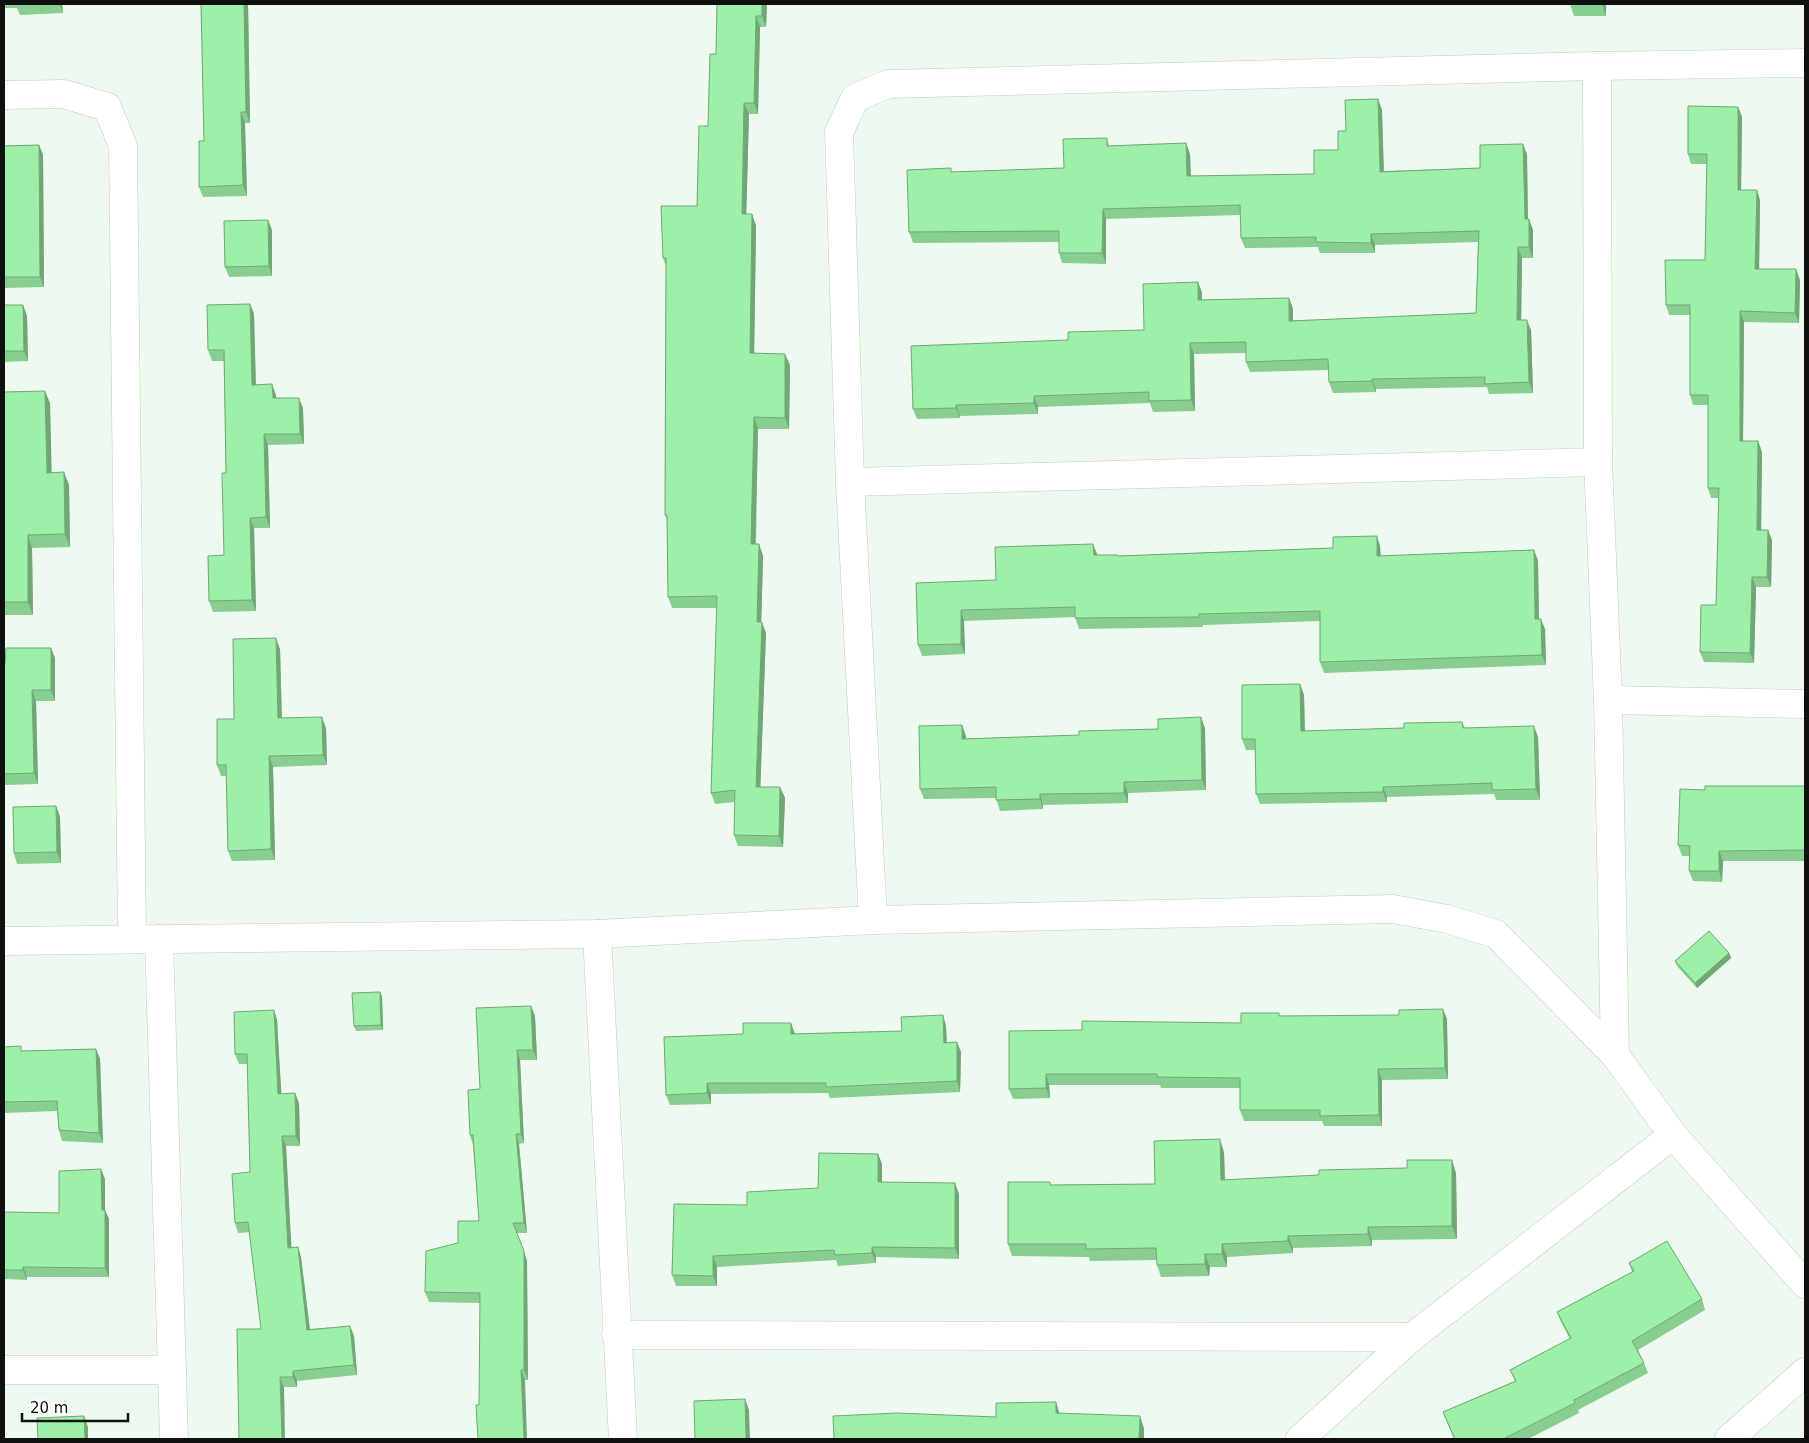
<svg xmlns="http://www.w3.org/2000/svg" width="1809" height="1443" font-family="'DejaVu Sans',sans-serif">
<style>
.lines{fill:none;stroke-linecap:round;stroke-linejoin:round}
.minor-casing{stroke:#c0cbc0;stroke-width:29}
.tertiary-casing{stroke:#c0cbc0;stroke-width:29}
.minor{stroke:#fff;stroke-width:28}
.tertiary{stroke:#fff;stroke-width:28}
.wall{fill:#88ce91}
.shaded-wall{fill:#6fa876}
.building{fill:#9ef0a9;stroke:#6fa876}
</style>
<rect width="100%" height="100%" fill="#eef9ef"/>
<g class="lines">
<defs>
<g id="minor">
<polyline points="1597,66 1598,462 1608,700 1615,1055"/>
<polyline points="4,95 64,94 107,107 123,146 132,939"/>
<polyline points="850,482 1598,462"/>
<polyline points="1608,700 1805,704"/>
<polyline points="873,920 850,482 839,132 855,98 888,84 1597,66 1805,63"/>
<polyline points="597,934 623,1439"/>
<polyline points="159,939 174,1439"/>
<polyline points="4,941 597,934 873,920 1393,909 1447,919 1496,934 1615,1055 1673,1135 1805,1284"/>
<polyline points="616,1335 1412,1337"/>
<polyline points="4,1370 172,1370"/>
<polyline points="1300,1439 1412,1337 1673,1135"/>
</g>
<polyline id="tertiary" points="1729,1439 1805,1372"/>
</defs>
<use href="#minor" class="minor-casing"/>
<use href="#tertiary" class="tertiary-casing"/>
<use href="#minor" class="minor"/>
<use href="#tertiary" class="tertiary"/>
</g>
<g class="wall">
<polygon points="4,4 62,4 63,13 20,15 17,8 4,8"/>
<polygon points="201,4 248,4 250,123 245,123 247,196 203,197 199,187 204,141"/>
<polygon points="717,4 767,4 766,27 760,27 758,114 749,114 746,214 752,214 756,226 754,353 790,365 789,429 758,429 756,544 759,544 763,556 761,622 766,633 760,787 780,787 785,798 783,847 738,846 734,835 735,802 715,804 711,793 717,608 672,608 668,597 667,520 665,515 666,266 663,258 697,206 708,126 716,54"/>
<polygon points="1570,4 1606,4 1606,16 1574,16"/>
<polygon points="1378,99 1382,110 1384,171 1480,168 1527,154 1528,219 1533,230 1533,258 1522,258 1521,320 1531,330 1533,393 1489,394 1487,387 1376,389 1376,392 1333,393 1329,382 1329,370 1250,372 1246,362 1246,353 1194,354 1195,411 1153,412 1150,403 1038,407 1038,414 960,416 960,418 917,419 913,409 1068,340 1144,330 1198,282 1202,293 1202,300 1289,298 1293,309 1293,321 1476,313 1478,242 1375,245 1375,253 1320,253 1318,247 1245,248 1241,238 1240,215 1106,219 1106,264 1062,263 1059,253 1059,242 913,243 909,232 952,172 1064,168 1107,138 1109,146 1190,154 1191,176 1314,174 1338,150 1346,131"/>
<polygon points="1738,107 1742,117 1741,190 1757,190 1760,201 1759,269 1800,280 1799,323 1744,322 1743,441 1758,441 1762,452 1761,530 1768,530 1772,540 1771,587 1756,587 1754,663 1704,662 1700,652 1716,605 1719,498 1711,498 1708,488 1708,405 1693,405 1690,395 1690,315 1669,315 1666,305 1705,260 1707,164 1691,164 1688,154"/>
<polygon points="39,145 43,155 44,287 4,288 4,146"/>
<polygon points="268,220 272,230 272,276 229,277 225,267"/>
<polygon points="250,304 254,314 256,385 276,395 276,398 303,408 304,444 268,445 270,528 254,528 256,611 213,612 209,601 224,555 226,473 224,361 212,361 208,350"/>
<polygon points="4,305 23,305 27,316 28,361 4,362"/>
<polygon points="4,392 50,403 51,473 69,485 70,547 32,548 33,615 4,615"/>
<polygon points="1380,546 1381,556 1534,550 1538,561 1539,619 1545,629 1546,665 1324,673 1320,662 1320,621 1203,625 1203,627 1079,629 1075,617 964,621 965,654 922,656 918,645 996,580 1097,555 1118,555 1118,556"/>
<polygon points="280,649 282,718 326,728 327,765 273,767 275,860 232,861 228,851 226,776 221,776 217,765 234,719"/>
<polygon points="55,658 55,701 36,701 38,784 4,785 4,664"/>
<polygon points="1300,684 1304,695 1305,731 1404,728 1462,722 1465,728 1538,737 1540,800 1496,800 1494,794 1387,797 1387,802 1260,804 1256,794 1255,750 1246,750 1242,739"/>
<polygon points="1205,728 1206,790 1128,793 1128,803 1043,805 1043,809 1000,811 996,798 924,799 920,789 966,736 966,739 1079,735 1158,729"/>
<polygon points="1805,786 1805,861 1723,861 1722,882 1693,881 1689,871 1689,856 1682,856 1678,845 1705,790"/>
<polygon points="56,806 60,817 61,863 17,864 14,853"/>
<polygon points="1729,953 1731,958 1697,988 1677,966 1675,961"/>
<polygon points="380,992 382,997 383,1030 356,1031 354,1026"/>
<polygon points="531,1006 535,1016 537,1060 520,1060 524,1143 519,1144 527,1233 517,1233 527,1261 528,1380 525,1380 479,1405 480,1303 429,1302 425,1292 458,1243 479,1221 473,1145 470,1135 480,1089"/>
<polygon points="274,1010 277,1020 281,1094 295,1093 299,1103 300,1146 286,1146 291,1248 298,1247 301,1257 310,1329 350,1326 354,1336 357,1375 297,1381 297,1387 284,1387 261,1329 250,1232 238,1233 235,1223 250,1172 248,1064 239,1064 235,1054"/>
<polygon points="943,1015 946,1026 947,1042 961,1052 960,1092 830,1098 828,1093 711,1094 711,1104 670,1105 666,1095 795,1034 902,1031"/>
<polygon points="1280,1016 1447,1019 1448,1079 1382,1080 1382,1126 1324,1126 1322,1121 1244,1121 1240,1110 1240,1088 1161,1088 1160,1085 1049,1085 1050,1098 1013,1099 1009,1089 1082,1030 1241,1023"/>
<polygon points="4,1047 22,1051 96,1049 100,1059 103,1143 62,1141 59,1130 57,1111 4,1113"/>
<polygon points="1224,1152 1225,1180 1456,1173 1457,1239 1372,1240 1372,1246 1293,1248 1293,1253 1227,1257 1227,1267 1210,1267 1209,1276 1161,1277 1157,1265 1157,1260 1090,1261 1089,1257 1012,1256 1008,1244 1050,1182 1051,1185 1155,1184"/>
<polygon points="878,1154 882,1164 882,1182 959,1194 959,1259 876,1257 876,1263 838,1266 836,1260 717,1267 717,1286 676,1286 672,1275 747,1205 818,1188"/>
<polygon points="105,1179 105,1210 109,1219 109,1277 27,1277 27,1280 4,1279 4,1212 59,1213"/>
<polygon points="1629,1263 1702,1299 1705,1310 1638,1350 1644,1363 1648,1373 1578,1410 1579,1413 1528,1439 1454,1439 1443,1412 1515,1381 1510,1370 1570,1339 1561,1322 1557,1312 1632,1272"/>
</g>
<g class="shaded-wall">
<polygon points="59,4 62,4 63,13"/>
<polygon points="244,4 248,4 250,123 246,112"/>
<polygon points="762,4 767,4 766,27 762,16"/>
<polygon points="1602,4 1606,4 1606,16"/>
<polygon points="756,16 760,27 758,114 754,103"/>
<polygon points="1378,99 1382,110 1384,182 1380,172"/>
<polygon points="744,103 749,114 746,225 742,214"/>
<polygon points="1738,107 1742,117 1741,200 1738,190"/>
<polygon points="241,112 245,123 247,196 243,185"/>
<polygon points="1186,143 1190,154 1191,187 1187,176"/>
<polygon points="1523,144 1527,154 1528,230 1525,219"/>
<polygon points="39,145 43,155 44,287 40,277"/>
<polygon points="1757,190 1760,201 1759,279 1755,269"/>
<polygon points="1103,209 1106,219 1106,264 1102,253"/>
<polygon points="752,214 756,226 754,365 750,353"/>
<polygon points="1529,219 1533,230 1533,258 1529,247"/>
<polygon points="268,220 272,230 272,276 269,266"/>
<polygon points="1371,234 1375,245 1375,253 1371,243"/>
<polygon points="1518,247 1522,258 1521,331 1517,320"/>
<polygon points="1796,269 1800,280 1799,323 1795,313"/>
<polygon points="1198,282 1202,293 1202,311 1198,300"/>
<polygon points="1289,298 1293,309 1293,332 1289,321"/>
<polygon points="250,304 254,314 256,395 252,385"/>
<polygon points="23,305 27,316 28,361 24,351"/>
<polygon points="1740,311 1744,322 1743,452 1740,441"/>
<polygon points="1527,320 1531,330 1533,393 1529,382"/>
<polygon points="1190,343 1194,354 1195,411 1191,400"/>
<polygon points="785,354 790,365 789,429 785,418"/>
<polygon points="1372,379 1376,389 1376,392 1372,381"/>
<polygon points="272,384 276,395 277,409 273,398"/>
<polygon points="45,391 50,403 52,486 47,473"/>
<polygon points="1034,396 1038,407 1038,414 1034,403"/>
<polygon points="299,398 303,408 304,444 300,434"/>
<polygon points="956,405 960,416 960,418 956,408"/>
<polygon points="754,417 758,429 755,556 751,544"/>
<polygon points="264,434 268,445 270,528 266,517"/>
<polygon points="1758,441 1762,452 1761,540 1757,530"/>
<polygon points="64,472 69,485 70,547 65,534"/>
<polygon points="250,518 254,528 256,611 252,600"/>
<polygon points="1768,530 1772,540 1771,587 1767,577"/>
<polygon points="28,535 32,548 33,615 28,602"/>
<polygon points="1377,536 1380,546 1381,566 1377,556"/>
<polygon points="759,544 763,556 761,633 757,622"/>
<polygon points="1093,544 1097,554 1097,566 1094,555"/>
<polygon points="1534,550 1538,561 1539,629 1535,619"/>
<polygon points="1752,577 1756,587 1754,663 1750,653"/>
<polygon points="961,610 964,621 965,654 961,644"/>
<polygon points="1541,619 1545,629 1546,665 1542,655"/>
<polygon points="762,622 766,633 760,798 756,787"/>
<polygon points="276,638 280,649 282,729 278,718"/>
<polygon points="51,648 55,658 55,701 51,690"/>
<polygon points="1300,684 1304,695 1305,742 1301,731"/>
<polygon points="32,690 36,701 38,784 34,773"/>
<polygon points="322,717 326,728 327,765 323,755"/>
<polygon points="1201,717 1205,728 1206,790 1202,780"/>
<polygon points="962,725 966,736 966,749 962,739"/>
<polygon points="1534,726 1538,737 1540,800 1536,789"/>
<polygon points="269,756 273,767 275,860 271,849"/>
<polygon points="1124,782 1128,793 1128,803 1124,793"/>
<polygon points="780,787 785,798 783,847 779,836"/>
<polygon points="1383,787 1387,797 1387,802 1383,792"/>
<polygon points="1040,794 1043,805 1043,809 1040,799"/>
<polygon points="56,806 60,817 61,863 57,852"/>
<polygon points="1719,851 1723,861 1722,882 1719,871"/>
<polygon points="1729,953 1731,958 1697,988 1695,983"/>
<polygon points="380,992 382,997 383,1030 381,1025"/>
<polygon points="531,1006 535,1016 537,1060 533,1050"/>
<polygon points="1443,1009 1447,1019 1448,1079 1445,1068"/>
<polygon points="274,1010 277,1020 282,1104 278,1094"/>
<polygon points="943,1015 946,1026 947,1053 944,1043"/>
<polygon points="791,1023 795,1034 791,1034"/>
<polygon points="957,1042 961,1052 960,1092 957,1081"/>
<polygon points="96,1049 100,1059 103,1143 99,1133"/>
<polygon points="517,1050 520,1060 524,1143 521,1134"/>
<polygon points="1378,1069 1382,1080 1382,1126 1379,1115"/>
<polygon points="1046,1074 1049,1085 1050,1098 1046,1088"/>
<polygon points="707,1083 711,1094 711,1104 707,1093"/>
<polygon points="295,1093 299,1103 300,1146 296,1136"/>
<polygon points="516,1134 519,1144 527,1233 524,1223"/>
<polygon points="282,1136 286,1146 292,1258 288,1248"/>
<polygon points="1220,1139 1224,1152 1225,1192 1221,1180"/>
<polygon points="878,1154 882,1164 882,1192 878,1182"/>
<polygon points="1452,1160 1456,1173 1457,1239 1452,1226"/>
<polygon points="101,1169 105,1179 105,1214 105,1210 109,1219 109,1277 105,1268 102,1210"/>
<polygon points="955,1183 959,1194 959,1259 955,1248"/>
<polygon points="1368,1227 1372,1240 1372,1246 1368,1234"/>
<polygon points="1288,1236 1293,1248 1293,1253 1288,1241"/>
<polygon points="1222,1244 1227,1257 1227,1267 1222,1254"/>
<polygon points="298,1247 301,1257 311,1340 307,1330"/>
<polygon points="872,1247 876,1257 876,1263 872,1253"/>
<polygon points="524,1251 527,1261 528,1380 524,1370"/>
<polygon points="1205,1254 1210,1267 1209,1276 1205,1264"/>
<polygon points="713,1256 717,1267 717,1286 713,1276"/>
<polygon points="23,1267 27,1277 27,1280 23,1270"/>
<polygon points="350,1326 354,1336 357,1375 354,1365"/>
<polygon points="521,1370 525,1380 527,1439 524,1439"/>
<polygon points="293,1371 297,1381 297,1387 293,1377"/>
<polygon points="280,1377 284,1387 285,1439 282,1439"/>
<polygon points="745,1399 749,1410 750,1439 746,1439"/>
<polygon points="1056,1402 1060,1415 1056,1413"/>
<polygon points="84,1416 88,1427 88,1439 85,1439"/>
<polygon points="1140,1416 1144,1428 1144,1439 1139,1439"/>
</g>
<g class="building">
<polygon points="201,4 244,4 246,112 241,112 243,185 199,187 199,141 204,141"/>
<polygon points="717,4 762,4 762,16 756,16 754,103 744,103 742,214 752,214 750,353 785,354 785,418 754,417 751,544 759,544 757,622 762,622 756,787 780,787 779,836 734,835 735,790 711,793 717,596 668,597 667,515 665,515 666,258 663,258 661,206 697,206 699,126 708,126 710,54 716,54"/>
<polygon points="1378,99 1380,172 1480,168 1480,145 1523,144 1525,219 1529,219 1529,247 1518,247 1517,320 1527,320 1529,382 1485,384 1485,377 1372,379 1372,381 1329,382 1328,359 1246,362 1246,342 1190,343 1191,400 1149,401 1149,392 1034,396 1034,403 956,405 956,408 913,409 911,346 1068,340 1068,332 1144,330 1143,284 1198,282 1198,300 1289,298 1289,321 1476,313 1479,231 1371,234 1371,243 1316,242 1316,237 1241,238 1240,205 1103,209 1102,253 1059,253 1059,231 909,232 907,170 951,168 951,172 1064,168 1063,139 1107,138 1107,146 1186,143 1187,176 1314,174 1314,150 1338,150 1338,131 1346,131 1345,100"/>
<polygon points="1688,106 1738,107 1738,190 1757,190 1755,269 1796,269 1795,313 1740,311 1740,441 1758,441 1757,530 1768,530 1767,577 1752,577 1750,653 1700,652 1701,605 1716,605 1719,488 1708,488 1708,395 1690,395 1690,305 1666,305 1665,260 1705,260 1707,154 1688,154"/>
<polygon points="39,145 40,277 4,277 4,146"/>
<polygon points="268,220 269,266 225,267 224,221"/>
<polygon points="250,304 252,385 272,384 273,398 299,398 300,434 264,434 266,517 250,518 252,600 209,601 208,556 224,555 222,473 226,473 224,350 208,350 207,305"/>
<polygon points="4,305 23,305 24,351 4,351"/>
<polygon points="45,391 47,473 64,472 65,534 28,535 28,602 4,602 4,392"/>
<polygon points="1377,536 1377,556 1534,550 1535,619 1541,619 1542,655 1320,662 1320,611 1199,614 1199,617 1075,618 1075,607 961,610 961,644 918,645 916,583 996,580 995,547 1093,544 1094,555 1118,555 1118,556 1333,548 1333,537"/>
<polygon points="276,638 278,718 322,717 323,755 269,756 271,849 228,851 226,765 217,765 217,719 234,719 233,639"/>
<polygon points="6,648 51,648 51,690 32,690 34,773 4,774 4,664 5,664"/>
<polygon points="1300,684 1301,731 1404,728 1404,723 1462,722 1463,728 1534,726 1536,789 1492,790 1492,783 1383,787 1383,792 1256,794 1255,739 1242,739 1242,685"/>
<polygon points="1201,717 1202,780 1124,782 1124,793 1040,794 1040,799 996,800 996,787 920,789 919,726 962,725 962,739 1079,735 1079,731 1158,729 1158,719"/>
<polygon points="1705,786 1805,786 1805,850 1719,851 1719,871 1689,871 1690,846 1678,845 1680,789 1705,790"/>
<polygon points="56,806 57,852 14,853 13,807"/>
<polygon points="1709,931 1729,953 1695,983 1675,961"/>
<polygon points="380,992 381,1025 354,1026 352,993"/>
<polygon points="531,1006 533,1050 517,1050 521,1134 516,1134 524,1223 513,1223 524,1251 524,1370 521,1370 524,1439 478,1439 476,1405 479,1405 480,1293 425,1292 426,1251 458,1243 458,1221 479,1221 473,1135 470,1135 468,1090 480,1089 476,1008"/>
<polygon points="1443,1009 1445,1068 1378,1069 1379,1115 1320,1116 1320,1110 1240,1110 1240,1078 1157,1077 1157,1074 1046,1074 1046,1088 1009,1089 1009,1031 1082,1030 1082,1021 1241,1023 1241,1013 1279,1013 1279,1016 1399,1015 1399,1010"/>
<polygon points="274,1010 278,1094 295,1093 296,1136 282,1136 288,1248 298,1247 307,1330 350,1326 354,1365 293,1371 293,1377 280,1377 282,1439 239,1439 237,1329 261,1329 248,1222 235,1223 232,1174 250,1172 247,1054 235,1054 234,1012"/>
<polygon points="943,1015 944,1043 957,1042 957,1081 826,1087 826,1083 707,1083 707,1093 666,1095 664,1037 743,1034 743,1023 791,1023 791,1034 902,1031 901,1017"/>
<polygon points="21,1046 21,1051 96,1049 99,1133 59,1130 57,1101 4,1102 4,1047"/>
<polygon points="1220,1139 1221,1180 1319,1175 1319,1170 1407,1168 1407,1160 1452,1160 1452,1226 1368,1227 1368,1234 1288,1236 1288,1241 1222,1244 1222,1254 1205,1254 1205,1264 1157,1265 1156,1248 1086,1249 1086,1244 1008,1244 1008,1182 1050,1182 1050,1185 1155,1184 1154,1141"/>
<polygon points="819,1153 878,1154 878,1182 955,1183 955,1248 872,1247 872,1253 835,1255 834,1250 713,1256 713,1276 672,1275 674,1204 747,1205 747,1192 818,1188"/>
<polygon points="101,1169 102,1210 105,1210 105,1268 23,1267 23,1270 4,1270 4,1212 59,1213 59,1171"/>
<polygon points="1667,1241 1702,1299 1632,1341 1644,1363 1574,1400 1575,1403 1505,1438 1506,1439 1455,1439 1443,1412 1516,1381 1510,1370 1571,1338 1557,1312 1634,1271 1629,1263"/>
<polygon points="745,1399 746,1439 695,1439 694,1401"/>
<polygon points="1056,1402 1056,1413 1140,1416 1139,1439 834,1439 833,1416 897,1413 996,1417 996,1403"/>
<polygon points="84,1416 85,1439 38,1439 37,1418"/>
</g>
<rect width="1809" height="1443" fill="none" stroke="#0e110e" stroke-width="10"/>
<path d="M22 1413v8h106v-8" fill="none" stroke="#0e110e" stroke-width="2.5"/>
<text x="30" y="1413" font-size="15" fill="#0e110e" stroke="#ffffff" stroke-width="4" paint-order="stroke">20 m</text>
</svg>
